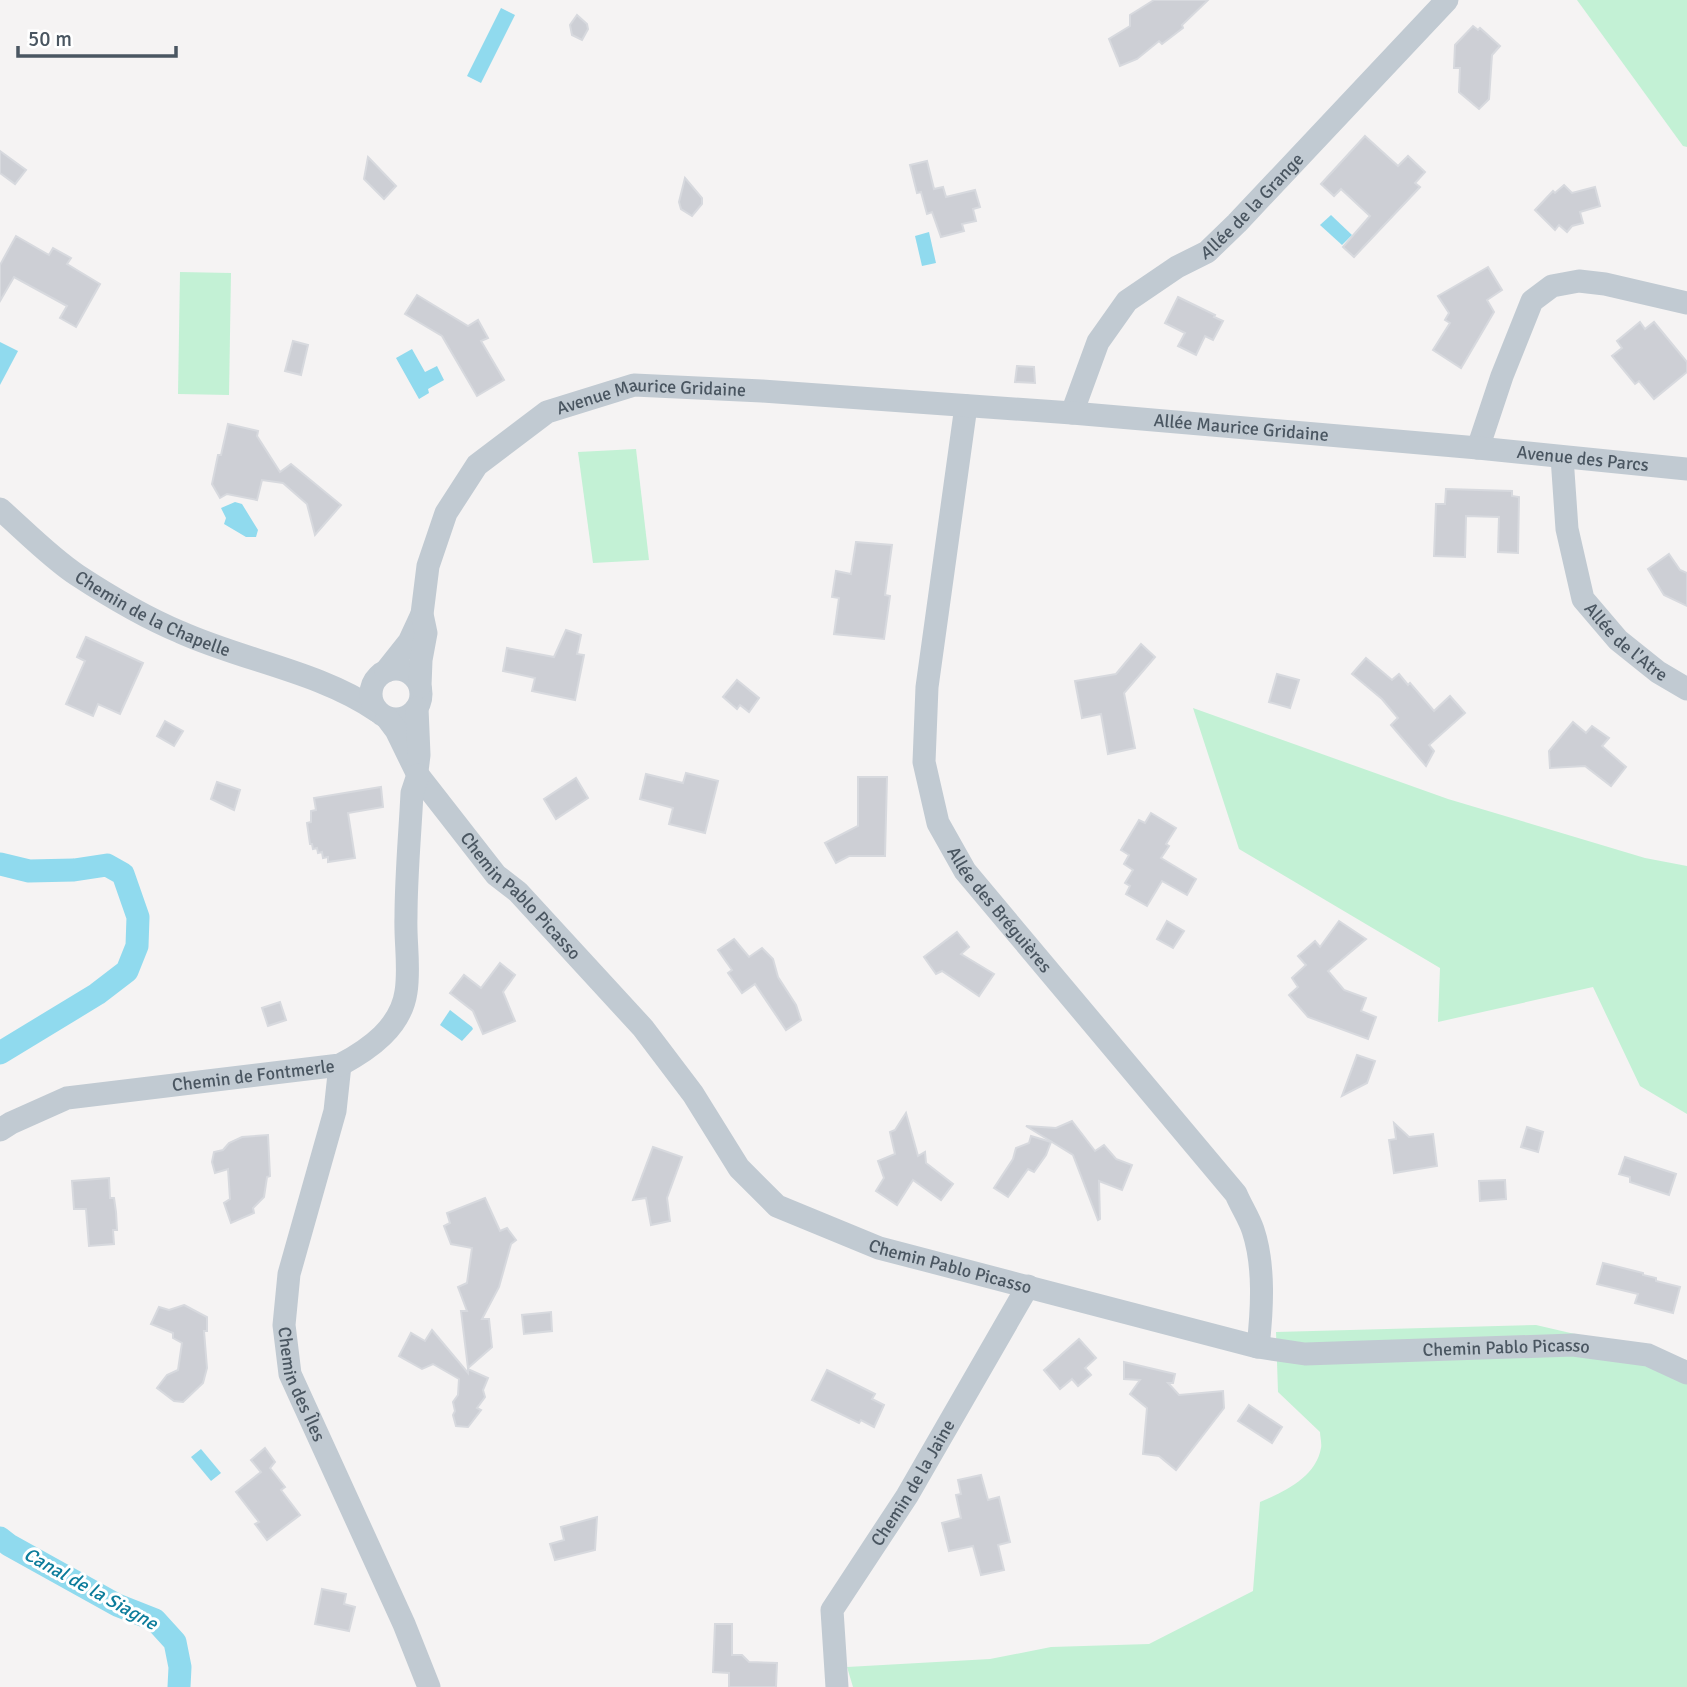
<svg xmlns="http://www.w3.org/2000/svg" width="1687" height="1687" font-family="Signika,sans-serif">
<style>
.green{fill:#c3f1d5}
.water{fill:#90daee}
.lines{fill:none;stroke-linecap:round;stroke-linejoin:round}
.canal{stroke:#90daee;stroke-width:23}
.building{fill:#cdcfd5;stroke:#d7d9de;stroke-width:2}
.minor{stroke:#c1cad2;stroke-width:23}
.labels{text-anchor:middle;stroke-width:6;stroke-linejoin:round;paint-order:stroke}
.street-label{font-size:18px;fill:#4a5661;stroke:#fff}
.water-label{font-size:19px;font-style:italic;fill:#0c7c9b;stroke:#fff}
</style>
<rect width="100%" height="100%" fill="#f5f3f3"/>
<g class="green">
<polygon points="1577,0 1687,0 1687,147 1683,146"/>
<polygon points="180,272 231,273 229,395 178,394"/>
<polygon points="636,449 649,560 593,563 578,452"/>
<polygon points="1193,708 1448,799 1645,858 1687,866 1687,1114 1640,1086 1593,987 1438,1022 1440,968 1239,849"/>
<path d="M1536 1325 1687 1360V1687H853L847 1667 990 1659 1051 1647 1149 1644 1253 1591 1260 1502C1284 1492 1316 1477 1321 1448 1322 1444 1320 1436 1320 1432L1278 1392 1276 1332Z"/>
</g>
<g class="water">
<polygon points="501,8 515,15 481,83 467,76"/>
<polygon points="1331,215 1352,235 1342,245 1320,225"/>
<polygon points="929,232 936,263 922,266 915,236"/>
<polygon points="0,342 18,351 0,385"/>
<polygon points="412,349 425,372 437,366 444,380 428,389 429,393 419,399 396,358"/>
<polygon points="235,502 242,504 258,530 256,537 246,537 224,524 226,518 221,508"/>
<polygon points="450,1010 472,1027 473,1029 462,1041 440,1025"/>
<polygon points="201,1449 221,1473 211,1481 191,1457"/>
</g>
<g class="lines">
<g class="canal">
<polyline points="0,864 29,871 74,870 107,865 123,874 138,917 137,946 127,971 97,994 0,1053"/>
<polyline points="0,1538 9,1545 117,1605 155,1620 175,1642 180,1667 179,1687"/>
</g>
</g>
<g class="building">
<polygon points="1154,0 1208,0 1182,25 1183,28 1162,44 1159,41 1137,59 1120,66 1109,39 1130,26 1130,15"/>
<polygon points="577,15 587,24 588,29 582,40 572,35 570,25"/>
<polygon points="1473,26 1478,30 1480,28 1500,46 1492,55 1489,99 1479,109 1459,92 1460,68 1454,68 1455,45"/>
<polygon points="1365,136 1398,166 1408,156 1425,172 1415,183 1420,187 1354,257 1343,247 1370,216 1341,189 1334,196 1321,184"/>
<polygon points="0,151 26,170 15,184 0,173"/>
<polygon points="368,157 396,186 384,199 364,179"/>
<polygon points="927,161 934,189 943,187 946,197 975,190 980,207 973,209 976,221 962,224 964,231 941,237 932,212 927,214 921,192 917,193 910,165"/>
<polygon points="685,178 702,198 702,204 692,216 681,209 679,202"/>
<polygon points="1564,185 1572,193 1595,187 1600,206 1580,212 1583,223 1572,226 1567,232 1559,225 1555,230 1535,210 1553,191 1555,193"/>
<polygon points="16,236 49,255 53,248 71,258 67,264 100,284 76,327 60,318 67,306 14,277 0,301 0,265"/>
<polygon points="1488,267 1502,290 1487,300 1494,312 1461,368 1433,350 1450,323 1445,320 1449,313 1438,296"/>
<polygon points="417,295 468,326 478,320 488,338 481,341 504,380 477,396 442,336 405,314"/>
<polygon points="1178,297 1215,315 1214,317 1223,321 1213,340 1205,336 1196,355 1178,346 1185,333 1165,323"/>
<polygon points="1640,322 1645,329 1654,322 1687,362 1687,372 1654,399 1639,381 1635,384 1612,356 1622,348 1617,341"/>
<polygon points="293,341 308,345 301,375 285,371"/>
<polygon points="1017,366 1034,367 1035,383 1015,382"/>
<polygon points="228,424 258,431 257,436 280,472 291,464 341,505 315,535 307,504 283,483 262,480 257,500 227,494 220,498 212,484 218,455 221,455"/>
<polygon points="1446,489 1512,491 1512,496 1519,497 1518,553 1498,552 1499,517 1466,516 1465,557 1434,556 1436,504 1445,504"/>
<polygon points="856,542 892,545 885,595 890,596 884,639 834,634 839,598 832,597 836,571 851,574"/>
<polygon points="1669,554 1680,570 1687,573 1687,606 1664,595 1648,569"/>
<polygon points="566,630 581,635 577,654 584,655 575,700 532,691 535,678 503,671 507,648 554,657"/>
<polygon points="86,637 143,663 120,714 98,704 93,716 66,704 85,661 77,657"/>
<polygon points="1141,644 1155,657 1124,693 1135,748 1108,754 1101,714 1082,718 1075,681 1116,674"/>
<polygon points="1366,658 1392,680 1399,674 1408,685 1410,683 1434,711 1450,696 1465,713 1429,745 1434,751 1426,766 1391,725 1398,718 1382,699 1352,674"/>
<polygon points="1277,674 1299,680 1290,708 1269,702"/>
<polygon points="737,680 759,698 749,712 740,705 737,709 723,697"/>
<polygon points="165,721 183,731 174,746 157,736"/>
<polygon points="1573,722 1586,733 1592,726 1609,738 1602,746 1626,767 1611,786 1585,766 1550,768 1549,751"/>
<polygon points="686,773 718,781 705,833 669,824 673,808 640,799 646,774 683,783"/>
<polygon points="858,777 887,777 885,856 849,856 836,863 825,843 858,826"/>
<polygon points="576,778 588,798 556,819 544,799"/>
<polygon points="217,782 240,790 234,810 211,799"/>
<polygon points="381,787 383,807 348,813 355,858 328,862 328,857 323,858 322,852 318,853 317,848 313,849 312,844 310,844 307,823 311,822 311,811 316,810 314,798"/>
<polygon points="1151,813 1176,828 1166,844 1169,846 1161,858 1196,879 1187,895 1162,881 1147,906 1126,894 1130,886 1125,883 1133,870 1124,864 1129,855 1121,850 1139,820 1145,823"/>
<polygon points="1167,921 1184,931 1173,948 1157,939"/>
<polygon points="1339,921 1366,939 1328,971 1344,990 1366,998 1361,1011 1376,1017 1368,1039 1308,1017 1289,995 1298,987 1292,978 1306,965 1298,956 1315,941 1320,947"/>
<polygon points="957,932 969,947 961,954 994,974 979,996 942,971 936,974 924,957"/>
<polygon points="734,939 749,957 762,948 773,959 778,977 796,1005 801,1020 786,1030 755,984 742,993 728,973 732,970 718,950"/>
<polygon points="500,963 515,975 503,992 515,1021 483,1034 473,1011 450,993 464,975 481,988"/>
<polygon points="280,1002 286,1020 268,1026 262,1008"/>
<polygon points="1357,1055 1375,1061 1367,1083 1342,1096"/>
<polygon points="906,1113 918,1156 925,1152 926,1163 953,1184 941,1200 913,1180 897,1205 876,1191 884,1178 878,1161 895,1154 890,1132 895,1130"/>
<polygon points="1072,1121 1095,1151 1104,1145 1116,1159 1132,1165 1122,1190 1099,1181 1100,1219 1098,1220 1073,1155 1026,1126 1056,1128"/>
<polygon points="1394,1123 1409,1137 1433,1134 1437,1166 1394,1173 1389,1140 1396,1139"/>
<polygon points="1527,1127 1543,1132 1538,1152 1521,1147"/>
<polygon points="268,1135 270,1176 267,1177 264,1197 253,1208 254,1213 231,1223 224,1203 230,1199 228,1169 215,1173 212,1162 214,1152 223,1150 229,1143 242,1137"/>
<polygon points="1031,1136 1051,1142 1046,1155 1034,1172 1028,1169 1008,1197 994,1188 1013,1159 1016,1148 1029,1143"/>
<polygon points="653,1147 682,1157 667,1198 670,1221 651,1225 646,1198 633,1200"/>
<polygon points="1625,1157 1676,1174 1669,1195 1630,1182 1630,1177 1619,1174"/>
<polygon points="109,1178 110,1198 114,1198 116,1212 117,1230 113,1230 114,1244 89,1246 86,1209 74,1209 72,1181"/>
<polygon points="1505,1180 1506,1199 1480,1201 1479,1181"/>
<polygon points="485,1198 500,1231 507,1228 516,1240 511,1244 499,1287 482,1319 489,1319 492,1347 468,1368 461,1311 467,1311 458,1287 467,1283 472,1248 451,1244 444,1226 450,1223 447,1213"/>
<polygon points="1603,1263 1643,1273 1643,1275 1656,1278 1656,1281 1680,1287 1673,1313 1635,1303 1638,1294 1597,1284"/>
<polygon points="184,1305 207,1317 207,1331 204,1331 207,1368 203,1383 183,1402 174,1401 157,1388 167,1375 178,1370 182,1343 173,1338 173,1333 151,1324 159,1307 169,1310"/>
<polygon points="551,1312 552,1331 524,1334 522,1315"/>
<polygon points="432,1330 468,1373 468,1369 488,1378 483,1390 485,1397 477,1408 481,1410 468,1427 456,1426 453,1415 455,1411 453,1402 458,1395 459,1379 433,1364 422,1369 399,1356 411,1333 425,1341"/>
<polygon points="1079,1339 1096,1358 1085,1368 1091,1375 1078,1386 1072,1379 1060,1389 1044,1370"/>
<polygon points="1124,1362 1175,1374 1173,1383 1168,1383 1179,1395 1223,1391 1224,1408 1176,1470 1159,1456 1143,1454 1147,1408 1130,1394 1140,1380 1124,1379"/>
<polygon points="827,1370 875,1394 872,1399 884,1405 874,1427 861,1420 859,1423 812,1400"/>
<polygon points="1249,1405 1282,1427 1272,1443 1238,1421"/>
<polygon points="265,1448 275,1462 270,1468 285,1487 281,1490 300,1515 267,1540 255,1524 259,1522 236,1492 261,1472 251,1460"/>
<polygon points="981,1475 988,1500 999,1497 1010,1542 998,1545 1004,1570 981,1575 973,1546 949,1551 942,1523 961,1518 956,1495 961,1494 958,1480"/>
<polygon points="597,1517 595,1550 555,1560 550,1544 564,1540 561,1527"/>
<polygon points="322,1589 346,1594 344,1604 355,1607 349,1631 315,1624"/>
<polygon points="715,1624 732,1624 732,1655 742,1655 749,1662 777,1663 776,1687 729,1687 729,1673 713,1672"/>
</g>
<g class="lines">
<g class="minor">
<path id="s1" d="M966 406 927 687 924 762 938 823 965 871 1236 1194C1241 1206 1249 1218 1253 1230 1265 1266 1262 1311 1258 1347"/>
<path id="s2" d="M1072 413 1098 342 1127 301 1177 267 1207 252 1237 223 1447 0"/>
<polyline points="1478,448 1502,376 1532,301 1552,286 1579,281 1605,284 1687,303"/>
<path id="s3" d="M1562 457 1567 529 1583 599 1618 640 1658 672 1687 689"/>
<path id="s4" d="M0 509C25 531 50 557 77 575 109 596 144 617 180 632 244 661 318 671 377 711"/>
<circle cx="396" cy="694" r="25"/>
<polyline points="386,671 409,642 422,614"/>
<path id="s5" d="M420 686 421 660 426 633 422 614 428 566 446 513 477 465 547 412 634 385 762 391 1072 413 1478 448 1687 469"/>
<path id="s6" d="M387 718 396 730 418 775 496 875 518 892 643 1028 693 1094 739 1168 777 1206 879 1248 1258 1347 1305 1354 1573 1345 1648 1355 1687 1373"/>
<polyline points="417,771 419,755 417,708"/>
<path id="s7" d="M340 1065 335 1111 289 1274 284 1325 290 1374 404 1624 429 1687"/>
<path id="s8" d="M0 1130 11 1123 67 1098 340 1065C370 1049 401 1027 406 992 410 967 405 942 406 917 406 876 410 834 412 793L418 775"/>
<path id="s9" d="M837 1687 832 1610 907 1496 1028 1286"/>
</g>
</g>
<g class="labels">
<g class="street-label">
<text dy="6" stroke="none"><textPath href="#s2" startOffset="284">Allée de la Grange</textPath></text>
<text dy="6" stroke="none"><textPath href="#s5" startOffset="429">Avenue Maurice Gridaine</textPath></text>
<text dy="6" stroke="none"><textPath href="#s5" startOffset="1022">Allée Maurice Gridaine</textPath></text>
<text dy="6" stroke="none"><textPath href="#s5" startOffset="1365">Avenue des Parcs</textPath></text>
<text dy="6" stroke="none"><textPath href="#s4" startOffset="187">Chemin de la Chapelle</textPath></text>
<text dy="6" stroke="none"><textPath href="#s3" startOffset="205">Allée de l'Atre</textPath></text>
<text dy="6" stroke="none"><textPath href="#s6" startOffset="224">Chemin Pablo Picasso</textPath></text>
<text dy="6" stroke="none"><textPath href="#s1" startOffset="528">Allée des Bréguières</textPath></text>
<text dy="6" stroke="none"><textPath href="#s8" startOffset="262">Chemin de Fontmerle</textPath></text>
<text dy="6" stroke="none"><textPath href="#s6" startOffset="812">Chemin Pablo Picasso</textPath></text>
<text dy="6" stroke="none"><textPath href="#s6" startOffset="1379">Chemin Pablo Picasso</textPath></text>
<text dy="6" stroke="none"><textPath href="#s7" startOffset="329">Chemin des Îles</textPath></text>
<text dy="6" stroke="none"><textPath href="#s9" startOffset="228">Chemin de la Jaine</textPath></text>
</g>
<g class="water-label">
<text transform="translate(91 1588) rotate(29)" y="7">Canal de la Siagne</text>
</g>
</g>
<path d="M18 46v10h158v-10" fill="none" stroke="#4a5661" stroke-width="3.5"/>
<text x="28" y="46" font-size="21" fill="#4a5661" stroke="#ffffff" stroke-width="5" paint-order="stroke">50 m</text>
</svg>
